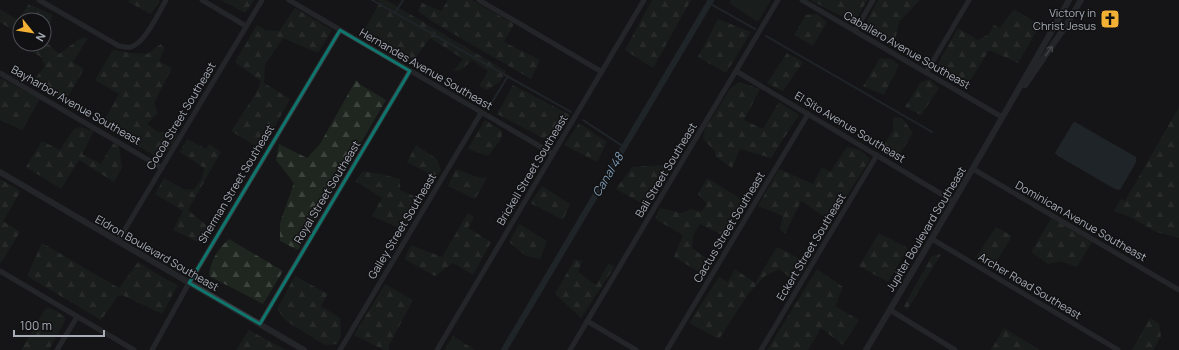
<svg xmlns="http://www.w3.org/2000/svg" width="1179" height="350" font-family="Manrope,sans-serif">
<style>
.grass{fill:#1e261f}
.forest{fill:url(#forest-firs)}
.water{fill:#2c353c}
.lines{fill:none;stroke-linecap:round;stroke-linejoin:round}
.stream{stroke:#2c353c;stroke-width:2}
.canal{stroke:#2c353c;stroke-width:6}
.minor{stroke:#37383d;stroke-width:5}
.tertiary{stroke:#37383d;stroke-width:6}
.oneway{stroke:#757881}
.marked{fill:none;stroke:#0f766e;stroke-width:3;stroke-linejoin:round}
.labels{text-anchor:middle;stroke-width:3;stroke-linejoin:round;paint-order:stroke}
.poi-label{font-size:11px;fill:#a8adb8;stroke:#111113;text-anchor:end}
.street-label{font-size:11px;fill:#a8adb8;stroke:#111113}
.water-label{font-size:12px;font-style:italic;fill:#7f9bb3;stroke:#111113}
</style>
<defs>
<pattern id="forest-firs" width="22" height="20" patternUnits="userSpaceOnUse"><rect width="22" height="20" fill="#1e261f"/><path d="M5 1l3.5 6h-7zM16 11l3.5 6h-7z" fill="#3c433d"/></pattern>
</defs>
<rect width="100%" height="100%" fill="#161618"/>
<polygon class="grass" points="731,0 771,0 758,22 729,3"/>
<g class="forest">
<polygon points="130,0 160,0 151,14 128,2"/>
<polygon points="221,0 254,0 245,13"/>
<polygon points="377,0 386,0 506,71 500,82 487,90 479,86 488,71 472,60 461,70 453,71 463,59 430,38 412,62 362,34 380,2"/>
<polygon points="448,0 472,0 514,24 504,42 540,60 531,79 433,22 418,11 422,3 441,11"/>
<polygon points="652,0 691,0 653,68 625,50"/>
<polygon points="810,0 867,0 858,16 853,22"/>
<polygon points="878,0 920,0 899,22 894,45 869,31 867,20"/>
<polygon points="29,4 53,15 44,37 44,20 20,20 20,35 0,22 0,9 18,20"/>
<polygon points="295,8 332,30 318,53 283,38 265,65 264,83 290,99 262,150 231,131 255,95 261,81 235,62 257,25 265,30 279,31"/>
<polygon points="1014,9 1040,25 1018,63 989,50 965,89 938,73 935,69 958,28 978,40 989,34 994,25 1000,28"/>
<polygon points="817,14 827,22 813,46 794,35 806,15"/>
<polygon points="718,19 751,32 726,73 698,57"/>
<polygon points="81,38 88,38 73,62 84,69 66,100 34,80 45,66 42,58 27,48 27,44 44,44 44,40 59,54"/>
<polygon points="161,44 165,48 159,61 172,68 154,103 158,113 147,124 158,132 165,132 178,134 171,148 157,157 102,125 119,94 95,80 113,50 131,53 147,54"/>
<polygon points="787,53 803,62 783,91 767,83"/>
<polygon points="880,58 891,59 899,65 884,95 863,86"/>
<polygon points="1,78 40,99 22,130 0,120 0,80"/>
<polygon points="929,79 939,88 921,115 905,107 920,83"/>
<polygon points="356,80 361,85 386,100 298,250 280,241 280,223 294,183 276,160 279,144 307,158 320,144"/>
<polygon points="739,82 760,89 744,120 763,129 779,102 799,115 771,158 740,149 732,168 715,156 715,151 703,139 705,129 730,89"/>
<polygon points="513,85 570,115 552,143 497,114"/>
<polygon points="1179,107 1179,238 1156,232 1132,218 1114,211 1121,199 1125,201"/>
<polygon points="893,117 902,118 913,133 897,158 881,150 893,130"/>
<polygon points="485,120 502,131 501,139 488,156 468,149"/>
<polygon points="579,123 607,142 597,162 564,145"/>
<polygon points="80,127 94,131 82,154 101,164 113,143 119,147 122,168 114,182 79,160 61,189 26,167 42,141 60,150 74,129"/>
<polygon points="187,139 206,149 209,144 221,152 188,210 211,229 202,244 173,230 183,211 155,194 164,178 183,189 194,190 202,178 204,168 180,152"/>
<polygon points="416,145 437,159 441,171 435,177 407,162"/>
<polygon points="847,147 860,150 870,159 831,221 801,201 785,234 780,229 783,216 758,206 779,169 813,184 822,167 830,172"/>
<polygon points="661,165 672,167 647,206 616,189 632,167"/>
<polygon points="456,169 477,177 487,178 475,199 448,186"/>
<polygon points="363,171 381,174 400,179 400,190 416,197 409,221 403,230 372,216 382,198 355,181"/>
<polygon points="707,178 746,202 726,237 700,224 693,236 692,248 712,262 704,275 674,257 683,235 655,219 660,208 681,213 691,209 701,212 707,204 698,194"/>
<polygon points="0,179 21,191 3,221 20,232 1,263 0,262"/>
<polygon points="542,186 570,204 563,220 530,203"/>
<polygon points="468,213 474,217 468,228 491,242 473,275 453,263 435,276 404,259 411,245 442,257"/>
<polygon points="1052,217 1092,242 1077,267 1060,261 1048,264 1031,252"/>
<polygon points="519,224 547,241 540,259 526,256 509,242"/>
<polygon points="996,227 1012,236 993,267 976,257"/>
<polygon points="879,233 908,248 888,282 859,266"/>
<path d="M229 239 283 271 263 304 209 276C210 261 218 249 229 239Z"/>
<polygon points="42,243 119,288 138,262 167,280 178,285 162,314 122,295 118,296 101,320 27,276"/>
<polygon points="777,247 808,263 796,282 779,269 765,276 749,293 719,339 689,323 719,277 728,282 735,269 755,283"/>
<polygon points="941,254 907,310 904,306 932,256"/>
<polygon points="575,259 582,261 578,272 596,285 608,264 615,266 581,318 555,294"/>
<polygon points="817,269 843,287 835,306 859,320 843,345 821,328 808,350 767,350"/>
<polygon points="295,276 328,294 321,306 340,318 341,336 337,344 325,345 286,321 277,309"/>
<polygon points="385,284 413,300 389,345 389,350 384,350 354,335"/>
<path d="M46 308C53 308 61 313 66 319L49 350H21Z"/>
<polygon points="1150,318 1159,324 1161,336 1153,350 1132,350"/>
<polygon points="1004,328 1040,350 991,350"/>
<polygon points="249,330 286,350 236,350"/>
<polygon points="453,336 475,350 445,350"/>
</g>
<polygon class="water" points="1075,122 1136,157 1136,161 1135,164 1120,190 1115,189 1058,156 1055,153 1073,123"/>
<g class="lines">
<g class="stream">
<polyline points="372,0 571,112"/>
<polyline points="709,3 755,29"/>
<polyline points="395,13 403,0"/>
<polyline points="766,36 932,132"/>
<polyline points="489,107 508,76"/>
<polyline points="583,120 624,147"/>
</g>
<polyline class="canal" points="504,350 711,0"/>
<g class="minor">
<path d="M39 0 119 46C123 47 127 48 131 47 145 43 159 12 166 0"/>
<polyline points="202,0 246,26"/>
<polyline points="289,0 553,154"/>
<polyline points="479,0 602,72"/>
<polyline points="802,0 1002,117"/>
<polyline points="855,31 873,0"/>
<polyline points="736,71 953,201"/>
<polyline points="0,73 162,168"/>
<polyline points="926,73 969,0"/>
<polyline points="973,169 1179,290"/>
<polyline points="932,239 1118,350"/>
<polyline points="118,241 262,0"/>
<polyline points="0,271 134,350"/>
<polyline points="890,310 955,350"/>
<polyline points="587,321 636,350"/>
<polyline points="260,324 410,71"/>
<polyline points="57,350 77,317"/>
<polyline points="152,350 189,283 340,30"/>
<polyline points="340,350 481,113"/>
<polyline points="437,350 644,0"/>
<polyline points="570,350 778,0"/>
<polyline points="667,350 808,114"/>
<polyline points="761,350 877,155"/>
</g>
<g class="tertiary">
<polyline points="1025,85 1065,27 1081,0"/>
<polyline points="0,172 304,350"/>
<path d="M866 350C935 234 1003 118 1069 0"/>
</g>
</g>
<defs><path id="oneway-shaft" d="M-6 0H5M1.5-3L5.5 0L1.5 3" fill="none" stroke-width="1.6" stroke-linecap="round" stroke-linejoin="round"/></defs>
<use class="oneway" href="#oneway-shaft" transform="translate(1049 51) rotate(-55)"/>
<path d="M0 0H1179V350H0ZM340 30 410 71 260 324 189 283Z" fill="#161618" fill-opacity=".55" fill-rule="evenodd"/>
<path class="marked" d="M340 30 410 71 260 324 189 283Z"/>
<defs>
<symbol id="church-square" viewBox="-11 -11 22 22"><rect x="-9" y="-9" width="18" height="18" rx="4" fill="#f2b134" stroke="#111113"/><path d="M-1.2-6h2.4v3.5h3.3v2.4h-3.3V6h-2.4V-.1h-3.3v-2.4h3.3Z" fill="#111"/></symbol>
</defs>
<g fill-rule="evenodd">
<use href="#church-square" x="1099" y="8" width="22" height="22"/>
</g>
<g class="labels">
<g class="poi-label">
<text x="1096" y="17">Victory in<tspan x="1096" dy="13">Christ Jesus</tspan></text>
</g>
<g class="street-label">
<text transform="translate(907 50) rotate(30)" y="4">Caballero Avenue Southeast</text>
<text transform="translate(426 69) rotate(30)" y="4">Hernandes Avenue Southeast</text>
<text transform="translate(76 105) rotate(30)" y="4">Bayharbor Avenue Southeast</text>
<text transform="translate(181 116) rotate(-59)" y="4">Cocoa Street Southeast</text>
<text transform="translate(850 127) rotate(31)" y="4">El Sito Avenue Southeast</text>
<text transform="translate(532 170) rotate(-59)" y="4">Brickell Street Southeast</text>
<text transform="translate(666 170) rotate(-59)" y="4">Bali Street Southeast</text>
<text transform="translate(236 184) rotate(-59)" y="4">Sherman Street Southeast</text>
<text transform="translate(327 192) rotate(-59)" y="4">Royal Street Southeast</text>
<text transform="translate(1081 221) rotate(30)" y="4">Dominican Avenue Southeast</text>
<text transform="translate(402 226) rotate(-59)" y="4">Galley Street Southeast</text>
<text transform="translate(729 227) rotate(-59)" y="4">Cactus Street Southeast</text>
<text transform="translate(926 229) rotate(-59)" y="4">Jupiter Boulevard Southeast</text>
<text transform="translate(811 247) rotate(-59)" y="4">Eckert Street Southeast</text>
<text transform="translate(157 253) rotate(30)" y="4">Eldron Boulevard Southeast</text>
<text transform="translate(1030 286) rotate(31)" y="4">Archer Road Southeast</text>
</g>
<g class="water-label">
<text transform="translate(608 175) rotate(-59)" y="4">Canal 48</text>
</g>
</g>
<g transform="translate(32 32) rotate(120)"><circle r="19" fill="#111113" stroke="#4d4f55"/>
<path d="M0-3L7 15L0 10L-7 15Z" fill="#f2b134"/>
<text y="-6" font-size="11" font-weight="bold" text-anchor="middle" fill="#a8adb8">N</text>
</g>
<path d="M14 330v6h90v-6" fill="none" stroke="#a8adb8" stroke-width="2"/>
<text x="20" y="330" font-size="12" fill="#a8adb8" stroke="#111113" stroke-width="3" paint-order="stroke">100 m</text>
</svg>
